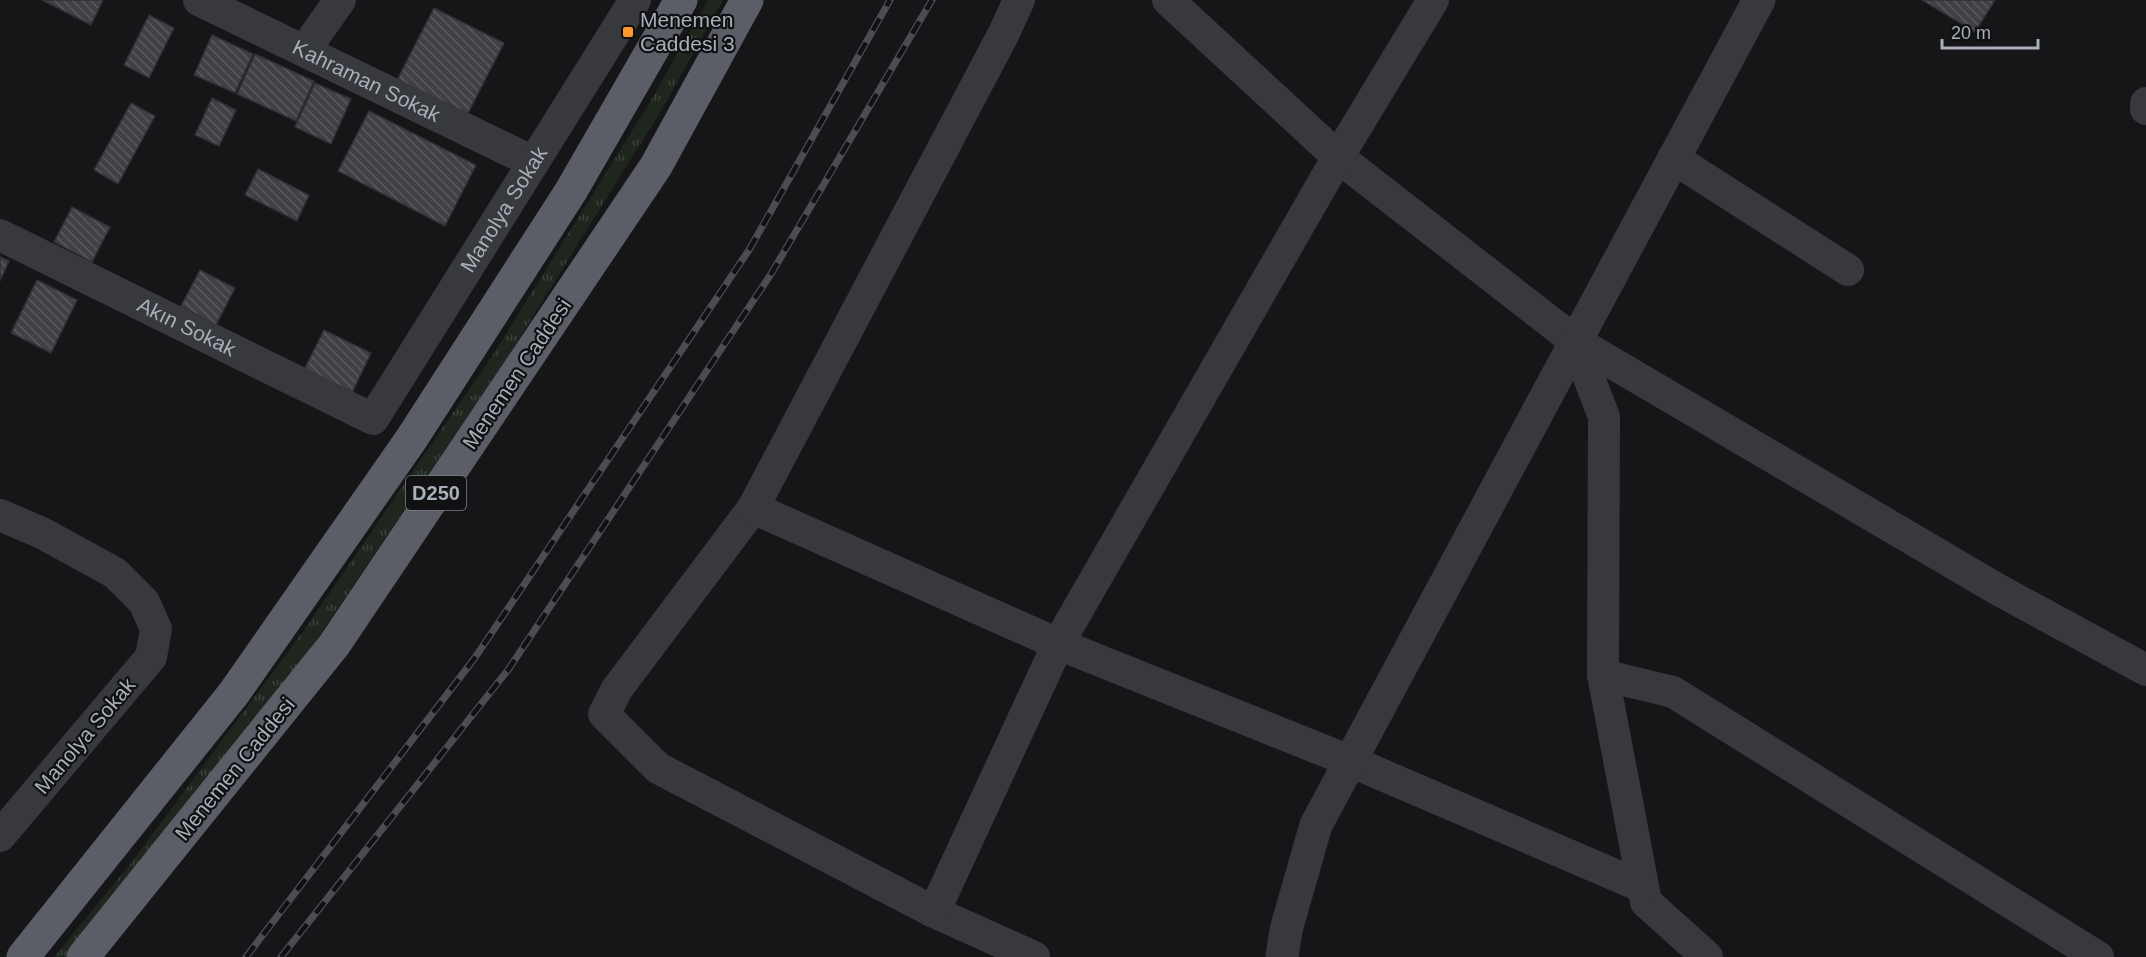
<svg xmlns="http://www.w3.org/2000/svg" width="2146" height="957" font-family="Arial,sans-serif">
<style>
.grass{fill:url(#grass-tufts)}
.building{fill:url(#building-back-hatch);stroke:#303034;stroke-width:1.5}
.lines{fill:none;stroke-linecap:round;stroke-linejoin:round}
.minor{stroke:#37393d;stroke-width:32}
.tertiary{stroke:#37393d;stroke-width:33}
.trunk{stroke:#5b5e66;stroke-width:33}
.rail-casing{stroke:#4a4d52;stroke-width:7}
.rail{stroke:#111113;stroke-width:4.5;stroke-dasharray:14;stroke-linecap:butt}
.poi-dot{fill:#fb9b2b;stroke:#111113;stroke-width:2}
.labels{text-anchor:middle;stroke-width:4.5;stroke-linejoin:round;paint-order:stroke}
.shield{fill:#111113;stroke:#7a8087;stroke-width:1.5}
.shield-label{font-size:20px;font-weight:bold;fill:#a7afb9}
.poi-label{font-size:21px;fill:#a7afb9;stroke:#111113;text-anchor:start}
.street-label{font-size:21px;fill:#a7afb9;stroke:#111113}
</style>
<defs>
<pattern id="grass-tufts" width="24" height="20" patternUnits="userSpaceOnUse" patternTransform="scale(1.5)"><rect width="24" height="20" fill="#1e261e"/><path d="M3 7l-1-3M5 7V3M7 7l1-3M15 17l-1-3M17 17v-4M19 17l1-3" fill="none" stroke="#3c433d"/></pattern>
<pattern id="building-back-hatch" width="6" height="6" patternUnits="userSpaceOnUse" patternTransform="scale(1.5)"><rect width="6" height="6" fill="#404145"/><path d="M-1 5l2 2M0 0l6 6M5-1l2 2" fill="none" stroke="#595a5e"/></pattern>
</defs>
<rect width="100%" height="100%" fill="#161618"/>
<polygon class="grass" points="708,0 723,0 662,109 507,358 315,642 141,874 73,957 54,957 131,863 302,633 496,350 650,102"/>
<g class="building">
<polygon points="42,0 103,0 91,25"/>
<polygon points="1922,0 1995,0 1975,32"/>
<polygon points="434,8 504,43 466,117 396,82"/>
<polygon points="149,15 174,28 149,78 124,65"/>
<polygon points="212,35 253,54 235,93 194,75"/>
<polygon points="255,54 314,81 296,121 237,94"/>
<polygon points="315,83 351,99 331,144 295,127"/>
<polygon points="212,98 236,110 219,146 195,135"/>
<polygon points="131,103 155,116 118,184 94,170"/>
<polygon points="369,111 476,165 445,226 338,171"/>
<polygon points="258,169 309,195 297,221 245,195"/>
<polygon points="72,207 110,227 92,262 54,242"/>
<polygon points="0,257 9,261 0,281"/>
<polygon points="200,270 235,288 216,325 181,306"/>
<polygon points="37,280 77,300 51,353 11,333"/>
<polygon points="324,330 371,353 351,395 303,372"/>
</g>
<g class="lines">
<g class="minor">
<path id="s1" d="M199 0 533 162"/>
<polyline points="1019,0 1004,33 753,508 617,689 604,714 658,768 934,912 1034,957"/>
<polyline points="1168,0 1338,157 1575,341 1604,417 1603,675 1646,902 1707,957"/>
<polyline points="304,51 340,0"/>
<polyline points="2146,103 2146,109"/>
<polyline points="1673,158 1848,270"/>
<path id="s2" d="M0 235 373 419 635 0"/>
<polyline points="1575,341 1997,589 2146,670"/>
<polyline points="753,508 1058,644 1350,761 1643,887"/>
<polyline points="0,515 42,533 115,573 144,602 156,629 151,657 0,836"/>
<polyline points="1603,675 1673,692 2098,957"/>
<polyline points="934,912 1058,644 1338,157 1433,0"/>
</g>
<polyline class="tertiary" points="1282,957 1286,930 1316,825 1759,0"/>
<g class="trunk">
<polyline points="23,957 234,693 412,438 571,191 681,0"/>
<polyline points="83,957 334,645 656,166 747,0"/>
</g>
<defs>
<g id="rail">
<polyline points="246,957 474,659 749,250 890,0"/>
<polyline points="281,957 508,670 771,274 932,0"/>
</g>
</defs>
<use href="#rail" class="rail-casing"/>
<use href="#rail" class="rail"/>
</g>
<rect class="poi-dot" x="622" y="26" width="12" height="12" rx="3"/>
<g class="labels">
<rect class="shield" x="406" y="476" width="60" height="34" rx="4.5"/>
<g class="shield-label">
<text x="436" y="500">D250</text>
</g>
<g class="poi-label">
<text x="640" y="27">Menemen<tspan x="640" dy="24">Caddesi 3</tspan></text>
</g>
<g class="street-label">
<text dy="7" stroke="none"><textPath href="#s1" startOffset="186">Kahraman Sokak</textPath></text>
<text dy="7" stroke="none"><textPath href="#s2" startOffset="663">Manolya Sokak</textPath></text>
<text dy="7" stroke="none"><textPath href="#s2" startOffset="208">Akın Sokak</textPath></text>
<text transform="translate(517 374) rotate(-56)" y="7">Menemen Caddesi</text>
<text transform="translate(85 736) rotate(-50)" y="7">Manolya Sokak</text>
<text transform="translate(235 769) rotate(-51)" y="7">Menemen Caddesi</text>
</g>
</g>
<path d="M1942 39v9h96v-9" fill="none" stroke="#a7afb9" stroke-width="3"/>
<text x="1951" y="39" font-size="18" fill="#a7afb9" stroke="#111113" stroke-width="4.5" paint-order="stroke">20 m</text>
</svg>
